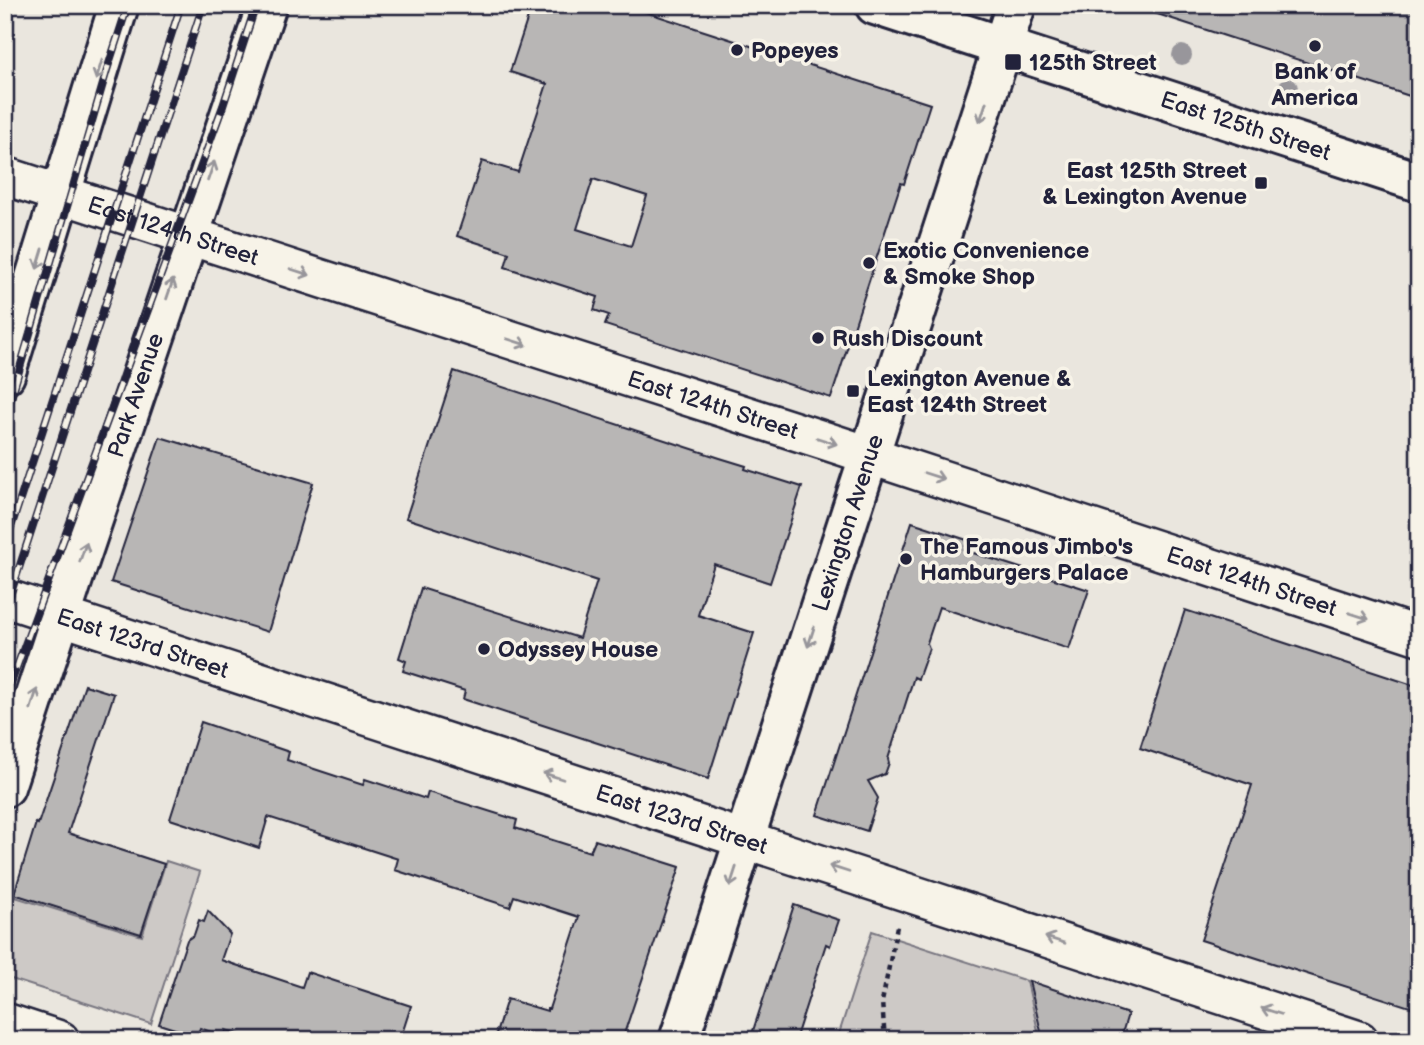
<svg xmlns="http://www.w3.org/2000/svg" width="1424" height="1045" font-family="'Balsamiq Sans',sans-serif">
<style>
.green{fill:#cdc9c6;stroke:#787680;stroke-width:2}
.building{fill:#b8b6b5;stroke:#22223b;stroke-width:2;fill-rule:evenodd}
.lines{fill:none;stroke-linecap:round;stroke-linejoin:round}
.street-casing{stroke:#22223b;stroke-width:42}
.secondary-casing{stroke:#22223b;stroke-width:44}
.primary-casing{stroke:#22223b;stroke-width:44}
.path{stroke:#22223b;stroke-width:4.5;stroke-dasharray:5 5;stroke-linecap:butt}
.street{stroke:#f7f3e8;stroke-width:37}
.secondary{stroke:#f7f3e8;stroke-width:38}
.primary{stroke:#f7f3e8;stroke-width:38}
.rail-casing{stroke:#22223b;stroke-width:8}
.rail{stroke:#f7f3e8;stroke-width:5;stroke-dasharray:16;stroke-linecap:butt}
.tree{fill:#98969b}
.oneway{stroke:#97959a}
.poi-dot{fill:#22223b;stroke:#f7f3e8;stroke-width:2.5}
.labels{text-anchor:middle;stroke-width:7;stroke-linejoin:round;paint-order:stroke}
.poi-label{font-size:23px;font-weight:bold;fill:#22223b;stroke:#f7f3e8;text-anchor:start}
.street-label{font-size:23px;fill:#22223b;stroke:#f7f3e8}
</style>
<rect width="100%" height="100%" fill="#eae6de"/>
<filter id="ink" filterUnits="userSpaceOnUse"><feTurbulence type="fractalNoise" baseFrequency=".0143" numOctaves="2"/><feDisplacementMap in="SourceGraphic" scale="14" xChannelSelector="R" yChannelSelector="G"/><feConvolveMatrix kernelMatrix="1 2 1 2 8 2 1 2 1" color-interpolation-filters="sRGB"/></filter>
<g filter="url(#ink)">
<g class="green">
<polygon points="166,861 200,872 151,1024 5,977 5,919 12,896 142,936"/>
<polygon points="872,931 1027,981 1040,1040 837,1040"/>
</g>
<g class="building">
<path d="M532 5H624L930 104 904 184 901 183 831 398 605 325 609 315 594 310 598 297 505 267 509 253 457 236 482 161 518 172 547 84 510 72ZM593 179 647 196 631 246 577 229Z"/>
<polygon points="1148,5 1419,5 1419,99 1148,11"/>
<polygon points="454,371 720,458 746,466 745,469 802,487 770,583 714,564 698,615 754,633 708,779 463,699 465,691 403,671 406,661 399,658 421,588 579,638 597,581 406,518"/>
<polygon points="160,437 313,483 268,632 111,582"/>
<polygon points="912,522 967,540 964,550 1089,590 1069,649 939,607 927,643 929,648 918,679 914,677 888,759 889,763 885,774 868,781 878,798 867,831 817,815"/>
<polygon points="1185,610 1419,687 1419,1010 1201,940 1252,785 1140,748"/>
<polygon points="85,685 114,694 68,833 164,864 141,934 14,894 36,823 38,824"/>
<polygon points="201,722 289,752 287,760 363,785 365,779 426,799 428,792 517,820 515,828 590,852 595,840 680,867 622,1040 494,1040 507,999 547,1011 547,1009 549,1009 579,917 514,896 510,907 395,870 398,859 268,817 259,848 170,819"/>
<polygon points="794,905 839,920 830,946 826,944 795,1040 750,1040"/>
<polygon points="208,911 230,934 221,960 302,987 307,972 411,1006 400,1040 256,1040 226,1030 225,1037 200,1028 197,1036 159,1024 187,940 194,935 199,920 204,922"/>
<polygon points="1029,981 1128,1014 1120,1040 1043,1040"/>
</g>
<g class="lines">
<defs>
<g id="street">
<path id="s1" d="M5 176 322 279 826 441 1419 636"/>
<path id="s2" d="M5 598 1359 1040"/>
<polyline points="5,1022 60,1040"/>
</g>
<g id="secondary">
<path id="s3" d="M679 1040 1016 5"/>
</g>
<g id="primary">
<path id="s4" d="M875 5 1419 182"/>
<polyline points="5,375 119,5"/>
<path id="s5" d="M5 787 73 579 267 5"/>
</g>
</defs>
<use href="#street" class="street-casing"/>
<use href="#secondary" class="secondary-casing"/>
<use href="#primary" class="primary-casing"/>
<polyline class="path" points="885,1040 882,1002 897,926"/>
<use href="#street" class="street"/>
<use href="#secondary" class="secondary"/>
<use href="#primary" class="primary"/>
<defs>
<g id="rail">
<polyline points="5,419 107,70 128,5"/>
<polyline points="5,546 181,5"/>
<polyline points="5,611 203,5"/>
<polyline points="5,699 223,106 256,5"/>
</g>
</defs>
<use href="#rail" class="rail-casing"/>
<use href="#rail" class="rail"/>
</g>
<g class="tree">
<circle cx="1182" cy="55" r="10"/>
<circle cx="1288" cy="88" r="10"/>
</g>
<defs><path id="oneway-shaft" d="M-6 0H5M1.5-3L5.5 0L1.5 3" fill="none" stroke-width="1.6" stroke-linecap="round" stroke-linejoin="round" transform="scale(1.75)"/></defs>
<g class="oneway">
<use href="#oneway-shaft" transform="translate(99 70) rotate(107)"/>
<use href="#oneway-shaft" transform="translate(983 112) rotate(108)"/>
<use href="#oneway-shaft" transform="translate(211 171) rotate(-71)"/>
<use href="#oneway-shaft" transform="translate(40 259) rotate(107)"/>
<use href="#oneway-shaft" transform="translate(300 272) rotate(18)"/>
<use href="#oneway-shaft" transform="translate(170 289) rotate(-71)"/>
<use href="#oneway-shaft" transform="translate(517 342) rotate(18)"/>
<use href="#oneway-shaft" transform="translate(827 441) rotate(18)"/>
<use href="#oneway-shaft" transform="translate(934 476) rotate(18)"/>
<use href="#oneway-shaft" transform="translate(83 552) rotate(-71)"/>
<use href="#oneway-shaft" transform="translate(1359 616) rotate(18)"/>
<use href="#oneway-shaft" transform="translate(811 637) rotate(108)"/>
<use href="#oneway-shaft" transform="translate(34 699) rotate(-72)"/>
<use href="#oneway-shaft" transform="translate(553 776) rotate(-162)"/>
<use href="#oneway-shaft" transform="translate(839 869) rotate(-162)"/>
<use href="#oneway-shaft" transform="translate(733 877) rotate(108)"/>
<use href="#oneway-shaft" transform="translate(1055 940) rotate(-162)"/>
<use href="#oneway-shaft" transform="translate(1271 1011) rotate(-162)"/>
</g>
</g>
<g class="poi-dot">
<circle cx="1315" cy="46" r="7"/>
<circle cx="737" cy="50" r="7"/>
<rect x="1004" y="53" width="18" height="18" rx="3.5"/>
<rect x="1254" y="176" width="14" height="14" rx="3.5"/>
<circle cx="869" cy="263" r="7"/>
<circle cx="818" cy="338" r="7"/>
<rect x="846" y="384" width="14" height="14" rx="3.5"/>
<circle cx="906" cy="559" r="7"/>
<circle cx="484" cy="649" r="7"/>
</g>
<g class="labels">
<g class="poi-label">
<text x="751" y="58">Popeyes</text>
<text x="1029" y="70">125th Street</text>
<text x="1315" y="79" text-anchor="middle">Bank of<tspan x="1315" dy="26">America</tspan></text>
<text x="1247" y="178" text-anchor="end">East 125th Street<tspan x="1247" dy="26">&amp; Lexington Avenue</tspan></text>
<text x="883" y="258">Exotic Convenience<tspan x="883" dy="26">&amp; Smoke Shop</tspan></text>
<text x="832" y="346">Rush Discount</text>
<text x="867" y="386">Lexington Avenue &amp;<tspan x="867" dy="26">East 124th Street</tspan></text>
<text x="920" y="554">The Famous Jimbo's<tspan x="920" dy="26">Hamburgers Palace</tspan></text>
<text x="498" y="657">Odyssey House</text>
</g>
<g class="street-label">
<text dy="8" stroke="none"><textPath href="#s4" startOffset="390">East 125th Street</textPath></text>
<text dy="8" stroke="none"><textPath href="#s1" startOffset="177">East 124th Street</textPath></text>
<text dy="8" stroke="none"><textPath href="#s5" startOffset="413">Park Avenue</textPath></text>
<text dy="8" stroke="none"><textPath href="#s1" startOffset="744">East 124th Street</textPath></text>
<text dy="8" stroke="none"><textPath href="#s3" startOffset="544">Lexington Avenue</textPath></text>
<text dy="8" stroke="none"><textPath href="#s1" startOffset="1311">East 124th Street</textPath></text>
<text dy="8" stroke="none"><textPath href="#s2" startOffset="145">East 123rd Street</textPath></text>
<text dy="8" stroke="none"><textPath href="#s2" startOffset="712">East 123rd Street</textPath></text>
</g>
</g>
<rect width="1424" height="1045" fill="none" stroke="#f7f3e8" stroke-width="28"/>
<rect x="14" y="14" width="1396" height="1017" fill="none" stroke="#22223b" stroke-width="2.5" filter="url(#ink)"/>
</svg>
